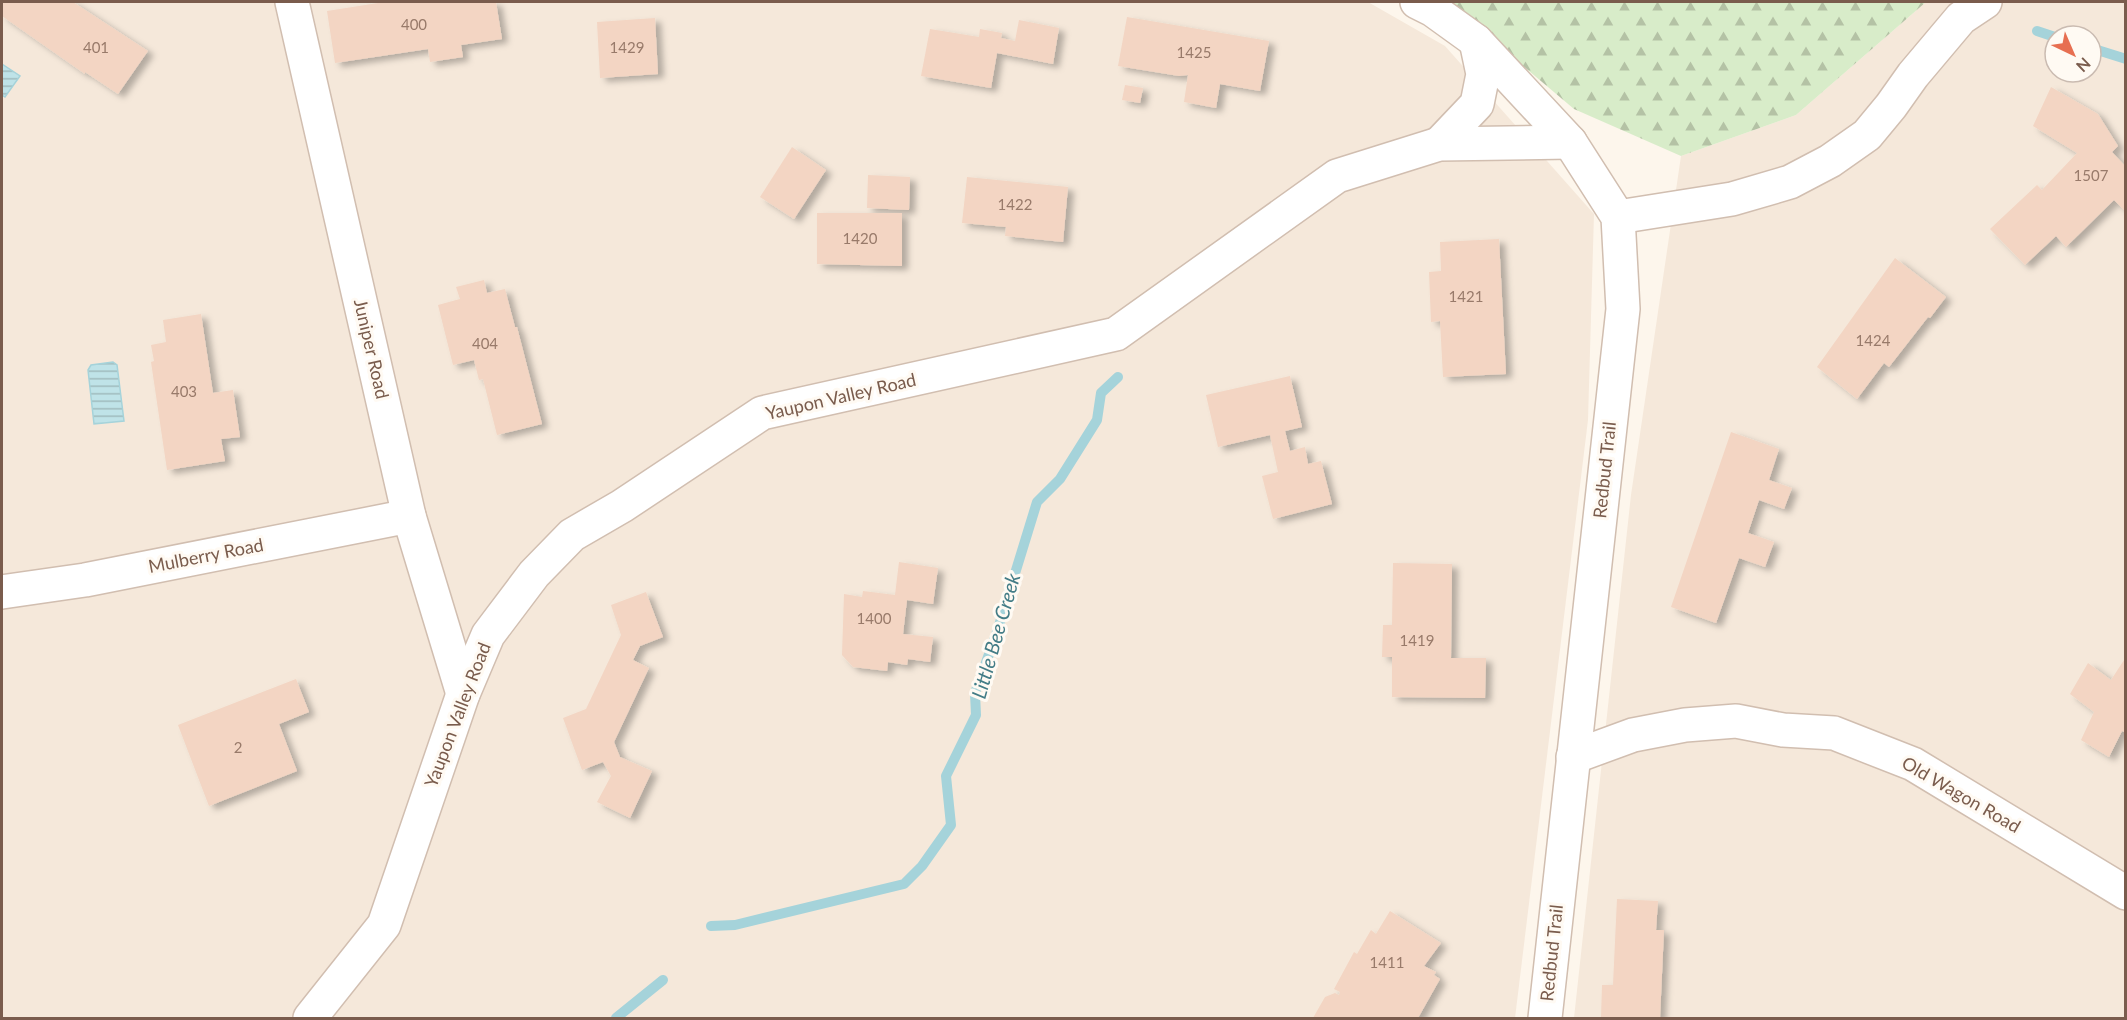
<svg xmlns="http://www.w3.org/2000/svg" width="2127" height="1020" font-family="Lato,sans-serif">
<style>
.residential{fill:#f5e8da;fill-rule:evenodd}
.forest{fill:url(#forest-firs)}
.water{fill:url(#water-rules);stroke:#a5d3da;stroke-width:1.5}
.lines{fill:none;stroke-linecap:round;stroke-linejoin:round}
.stream{stroke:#a5d3da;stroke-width:10}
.building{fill:#f3d5c3;filter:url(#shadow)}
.minor-casing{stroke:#d1beb0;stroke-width:36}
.minor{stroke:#fff;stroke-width:33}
.labels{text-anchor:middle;stroke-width:6;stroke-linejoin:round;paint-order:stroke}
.number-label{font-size:15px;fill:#987a6a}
.street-label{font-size:18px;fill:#7a5c4d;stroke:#fffaf3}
.water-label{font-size:20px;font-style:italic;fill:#437c86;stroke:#fffaf3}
</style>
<defs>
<pattern id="forest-firs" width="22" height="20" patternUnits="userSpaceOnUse" patternTransform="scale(1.5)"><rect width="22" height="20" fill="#d8ecc9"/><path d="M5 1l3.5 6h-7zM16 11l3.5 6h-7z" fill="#b4c2a5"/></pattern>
<pattern id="water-rules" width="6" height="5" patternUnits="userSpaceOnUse" patternTransform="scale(1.5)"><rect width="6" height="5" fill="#bfe3e8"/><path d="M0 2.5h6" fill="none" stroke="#a0bbbe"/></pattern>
<filter id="shadow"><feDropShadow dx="6" dy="4" stdDeviation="3" flood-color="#0004"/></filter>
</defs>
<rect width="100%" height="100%" fill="#fdf6ec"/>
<g class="residential">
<polygon points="2,2 1368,2 1445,46 1594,214 1588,420 1515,1018 2,1018"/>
<path d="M1926 2H2125V1018H1574L1631 495 1681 156 1796 115ZM2055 36H2091V72H2055Z"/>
</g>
<polygon class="forest" points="1447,2 1926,2 1796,115 1681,156 1574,109"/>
<g class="water">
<polygon points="2,64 20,76 5,97 2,95"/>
<polygon points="113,362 117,365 124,421 94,424 88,370 91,365"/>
</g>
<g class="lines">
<g class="stream">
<polyline points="2037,31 2055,37"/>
<polyline points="2091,48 2126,59"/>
<polyline points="711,926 735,925 904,884 922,866 951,825 946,776 976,715 975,693 997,632 1037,502 1060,479 1097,420 1101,393 1118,377"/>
<polyline points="616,1018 663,980"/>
</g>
</g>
<g class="building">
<polygon points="2,2 73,2 148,51 118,94 85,72 85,74 2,16"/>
<polygon points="378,2 496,2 502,39 461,45 463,57 430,62 428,49 335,63 327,11 378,3"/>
<polygon points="1127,17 1269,41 1260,91 1220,84 1216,108 1184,102 1188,75 1179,76 1118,66"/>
<polygon points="655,18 658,74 600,78 597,22"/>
<polygon points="1019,20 1059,28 1053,64 997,53 991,88 921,76 930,29 979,37 980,29 1002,33 1001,38 1015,41"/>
<polygon points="1125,85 1143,88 1140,103 1122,100"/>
<polygon points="2051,87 2098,114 2118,146 2112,152 2126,167 2126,212 2114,200 2066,247 2056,236 2025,265 1990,229 2037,185 2042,190 2077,153 2033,126"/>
<polygon points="792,147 826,170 794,219 760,197"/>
<polygon points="868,175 910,177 909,210 867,208"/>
<polygon points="967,177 1068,187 1063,242 1005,236 1006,227 962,223"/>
<polygon points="817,213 902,213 902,266 817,264"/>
<polygon points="1499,239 1506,374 1443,377 1440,321 1431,322 1429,272 1441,271 1440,242"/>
<polygon points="1895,258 1946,297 1930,318 1928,317 1889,367 1884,363 1857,399 1817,367"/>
<polygon points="484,280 487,293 505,289 515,327 517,327 542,424 497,435 483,379 479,380 474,360 453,365 438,305 460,299 456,287"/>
<polygon points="201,314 213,393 233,390 240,437 221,439 225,461 167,470 151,362 154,361 151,345 166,342 163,320"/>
<polygon points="1290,376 1302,427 1285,431 1290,451 1305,447 1308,464 1321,461 1332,504 1273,519 1262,476 1278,472 1270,435 1218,447 1206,395"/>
<polygon points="1731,432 1779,449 1769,480 1792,488 1784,509 1759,500 1748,533 1774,542 1765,567 1739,558 1716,623 1671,607"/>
<polygon points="899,562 938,568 933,604 907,600 903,634 933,637 930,662 908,659 907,665 888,662 887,671 853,667 842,655 844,594 862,597 863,591 895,595"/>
<polygon points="1393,563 1452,564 1451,658 1486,658 1485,698 1392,697 1392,657 1382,657 1383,625 1392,625"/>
<polygon points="646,592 663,637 640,646 633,660 649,668 614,742 620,757 652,771 630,818 597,802 611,776 603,762 582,770 563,718 586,709 621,635 611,605"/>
<polygon points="2126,657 2126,733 2122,731 2109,757 2081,740 2094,712 2070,694 2088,663 2111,680"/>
<polygon points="296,679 309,712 279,724 297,771 209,806 178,725"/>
<polygon points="1617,899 1658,901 1656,930 1664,930 1660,1018 1601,1018 1602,985 1613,985"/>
<polygon points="1390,911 1441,943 1424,966 1436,972 1434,975 1440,979 1418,1018 1313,1018 1325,997 1335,993 1339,995 1340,992 1334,989 1354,952 1357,954 1371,930 1376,934"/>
</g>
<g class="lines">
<defs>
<g id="minor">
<polyline points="292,2 409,516 463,694"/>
<polyline points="1417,2 1433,10 1476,41 1570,142 1618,217 1623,309 1545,1018"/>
<polyline points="1439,144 1477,104 1483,74 1476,41"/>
<polyline points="1618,217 1732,199 1790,182 1830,161 1867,135 1891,106 1913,75 1961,18 1985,2"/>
<polyline points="2,592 85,580 409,516"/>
<polyline points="1573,757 1633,735 1685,725 1736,721 1783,730 1834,733 1913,764 2126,893"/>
<polyline points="310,1018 384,925 463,694 488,635 534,574 572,535 622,506 762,413 1116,334 1337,176 1439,144 1570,142"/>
</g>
</defs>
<use href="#minor" class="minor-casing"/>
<use href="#minor" class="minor"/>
</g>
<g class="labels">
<g class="number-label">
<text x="414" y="30">400</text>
<text x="96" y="53">401</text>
<text x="627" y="53">1429</text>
<text x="1194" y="58">1425</text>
<text x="2091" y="181">1507</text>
<text x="1015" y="210">1422</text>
<text x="860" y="244">1420</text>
<text x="1466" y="302">1421</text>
<text x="1873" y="346">1424</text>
<text x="485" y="349">404</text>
<text x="184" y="397">403</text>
<text x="874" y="624">1400</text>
<text x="1417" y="646">1419</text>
<text x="238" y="753">2</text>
<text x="1387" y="968">1411</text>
</g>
<g class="street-label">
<text transform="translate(371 349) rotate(77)" y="6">Juniper Road</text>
<text transform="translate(841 397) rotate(-13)" y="6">Yaupon Valley Road</text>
<text transform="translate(1605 470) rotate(-84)" y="6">Redbud Trail</text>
<text transform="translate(206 556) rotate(-11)" y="6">Mulberry Road</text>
<text transform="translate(458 715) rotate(-69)" y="6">Yaupon Valley Road</text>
<text transform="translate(1961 795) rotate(30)" y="6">Old Wagon Road</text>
<text transform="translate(1552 953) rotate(-84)" y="6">Redbud Trail</text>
</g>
<g class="water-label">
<text transform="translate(996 636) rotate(-74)" y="7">Little Bee Creek</text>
</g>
</g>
<rect width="2127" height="1020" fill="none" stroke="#7a5c4d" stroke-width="6"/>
<g transform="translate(2073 54) rotate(136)"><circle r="28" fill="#fffaf3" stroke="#cabbb1" stroke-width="1.5"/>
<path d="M0-4.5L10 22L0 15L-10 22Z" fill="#e76f51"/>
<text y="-9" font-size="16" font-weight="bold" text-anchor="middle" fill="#7a5c4d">N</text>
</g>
</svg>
